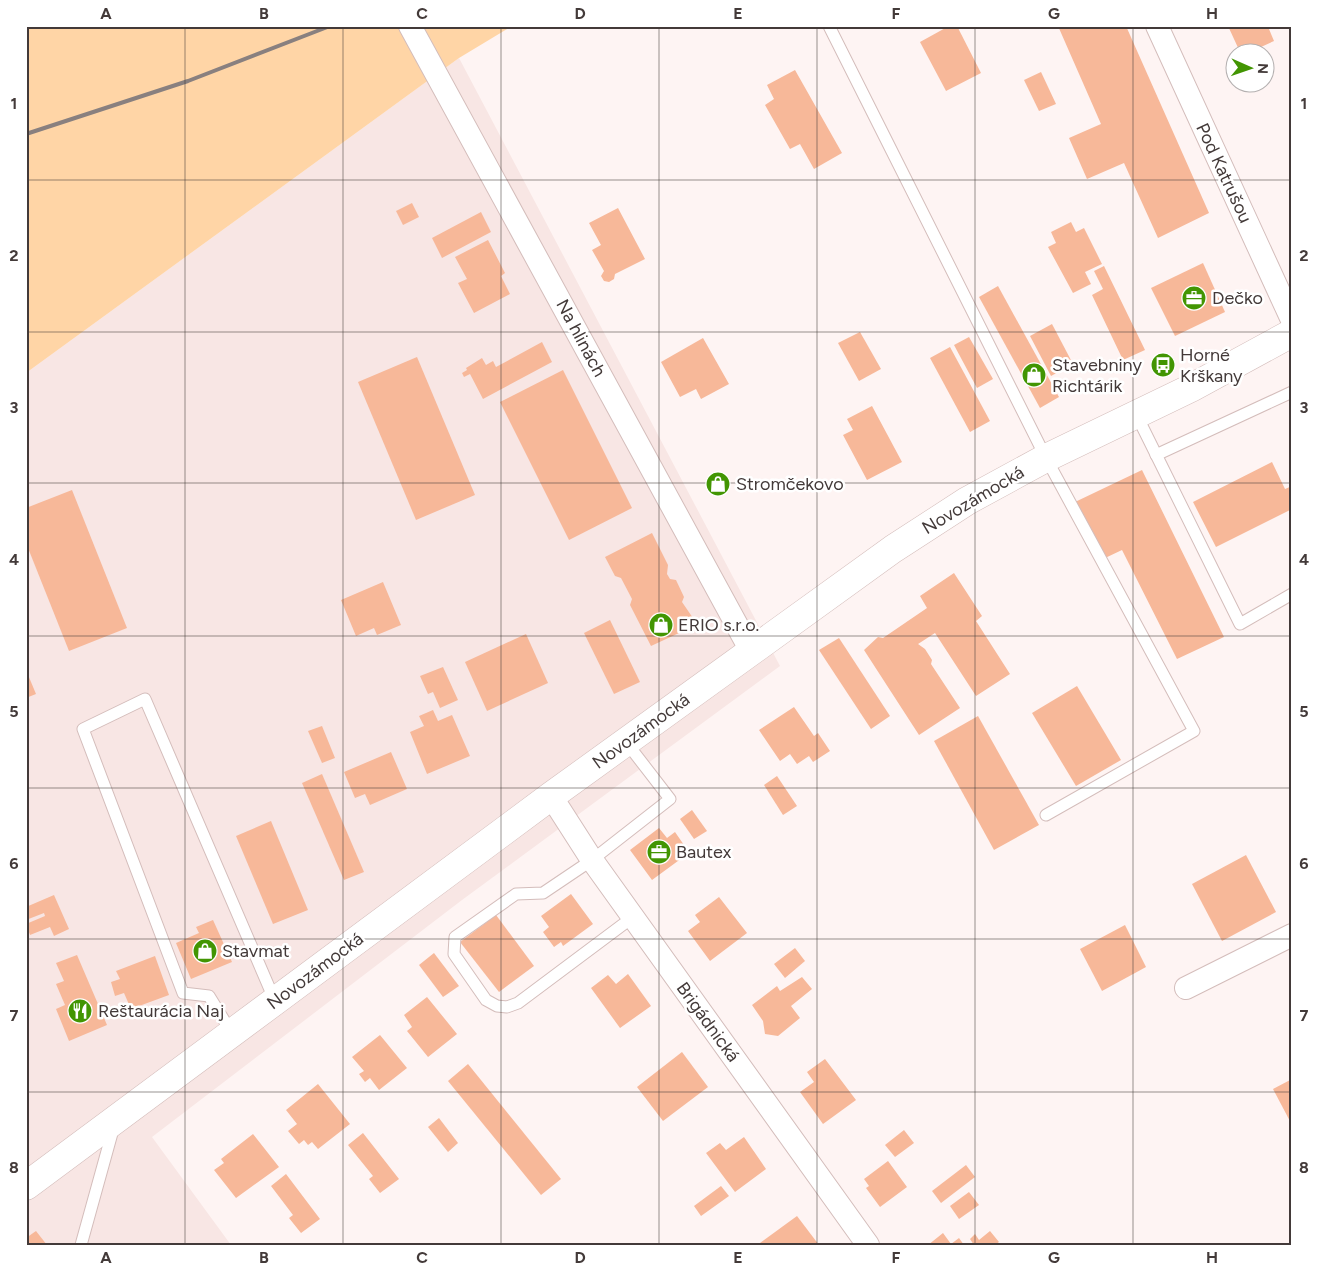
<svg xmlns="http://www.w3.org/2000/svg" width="1318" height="1271" font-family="Figtree,sans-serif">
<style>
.built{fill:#f8e6e4}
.green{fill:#ffd5a6}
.building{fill:#f7b899}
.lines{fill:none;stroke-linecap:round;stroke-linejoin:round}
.service-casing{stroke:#d4bdbb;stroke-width:13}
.minor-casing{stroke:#d4bdbb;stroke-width:24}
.primary-casing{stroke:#d4bdbb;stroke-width:29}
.service{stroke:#fff;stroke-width:11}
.minor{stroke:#fff;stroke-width:22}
.primary{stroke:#fff;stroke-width:28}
.rail{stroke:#89807f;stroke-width:4}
.grid{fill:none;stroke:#433a39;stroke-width:1;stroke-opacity:0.55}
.labels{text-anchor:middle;stroke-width:5;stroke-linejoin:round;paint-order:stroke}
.street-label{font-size:18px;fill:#433a39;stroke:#fff}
.poi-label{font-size:18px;fill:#433a39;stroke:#fff;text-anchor:start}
.neatline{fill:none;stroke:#433a39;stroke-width:2}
.grid-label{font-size:16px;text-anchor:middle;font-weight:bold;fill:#433a39}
</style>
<rect width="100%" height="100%" fill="#fef4f3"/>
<polygon class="built" points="459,58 780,666 462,900 152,1137 231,1245 26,1245 26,373"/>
<polygon class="green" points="26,26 512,26 459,58 26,373"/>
<g class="building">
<polygon points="949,26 957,26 981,73 946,91 920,42"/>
<polygon points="1058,26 1126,26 1209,213 1158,238 1124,163 1087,179 1069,138 1101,124"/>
<polygon points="1228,26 1274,26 1269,29 1274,41 1250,52 1240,52"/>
<polygon points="795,70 842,153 814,169 800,144 790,149 765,105 774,99 767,85"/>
<polygon points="1041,72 1056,104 1039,111 1024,80"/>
<polygon points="412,203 419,217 403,225 396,211"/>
<polygon points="618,208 645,259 615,274 614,279 609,282 604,281 601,276 604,271 592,250 601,245 589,223"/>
<polygon points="481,212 491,232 442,258 432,238"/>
<polygon points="1071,222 1076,232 1084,228 1102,264 1085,272 1091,284 1073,293 1048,247 1056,243 1051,232"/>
<polygon points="488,240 505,273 501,276 510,294 474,313 458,283 467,279 455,257"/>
<polygon points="1203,263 1225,312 1175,336 1151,288"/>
<polygon points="1104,266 1145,350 1123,360 1092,295 1103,289 1094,271"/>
<polygon points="998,286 1059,397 1040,408 979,297"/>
<polygon points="1052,324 1073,364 1051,376 1030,336"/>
<polygon points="860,332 881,369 859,381 838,343"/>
<polygon points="969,337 993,379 977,388 954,345"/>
<polygon points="703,338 729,384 701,399 696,389 680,397 661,362"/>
<polygon points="542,342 552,362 483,399 470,374 464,377 462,373 467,370 466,368 482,358 486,365 493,361 496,367"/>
<polygon points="950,347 990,421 970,432 930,358"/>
<polygon points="417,357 475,495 416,520 358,382"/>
<polygon points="563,370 632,508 569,540 500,402"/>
<polygon points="872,406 902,462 867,480 843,435 853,430 847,419"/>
<polygon points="1272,462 1285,489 1292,486 1292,509 1216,547 1193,502"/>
<polygon points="1142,470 1224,637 1177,659 1122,550 1103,559 1075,502"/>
<polygon points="72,490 127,628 69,651 26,543 26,508"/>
<polygon points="652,533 668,565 667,574 670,579 676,580 684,597 682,602 695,621 692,627 651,646 630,605 632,599 621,578 615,576 605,557"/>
<polygon points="954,573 982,616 976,621 1010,674 976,696 935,633 918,644 925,649 932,660 931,664 960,708 919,735 864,650 878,637 883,638 927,608 920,596"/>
<polygon points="383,582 401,625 377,635 374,628 356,636 341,600"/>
<polygon points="610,620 640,682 614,694 584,633"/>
<polygon points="526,634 548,683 487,711 465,662"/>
<polygon points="839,638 890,716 871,729 819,650"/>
<polygon points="443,667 458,700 440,708 433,692 428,694 420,676"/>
<polygon points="26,670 36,694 26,698"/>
<polygon points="1077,686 1121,760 1076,786 1032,713"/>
<polygon points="794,707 814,736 818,733 830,751 813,762 809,756 797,764 790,754 780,761 759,730"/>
<polygon points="433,710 438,721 452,715 470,756 427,774 410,732 424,726 419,716"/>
<polygon points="978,716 1039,825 994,850 934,741"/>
<polygon points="322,726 335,758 322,763 308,731"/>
<polygon points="391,752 407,789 370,805 365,794 355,798 344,772"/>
<polygon points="322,774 364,872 344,880 302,783"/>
<polygon points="777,776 797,806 783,815 764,785"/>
<polygon points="692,810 707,831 694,839 680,819"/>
<polygon points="271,821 308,910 273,924 236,836"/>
<polygon points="659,828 667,838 675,832 684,845 676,850 682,858 652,880 630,850"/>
<polygon points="1246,855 1276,912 1222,941 1192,884"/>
<polygon points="571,894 593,924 563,946 561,942 554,947 543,932 549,927 541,916"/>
<polygon points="54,895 69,929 54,936 50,927 30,935 26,924 45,916 44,913 26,920 26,907"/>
<polygon points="719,897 747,933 710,961 688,931 700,922 695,915"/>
<polygon points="496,915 534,966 499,992 460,942"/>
<polygon points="213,920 232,962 191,979 176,943 199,933 196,927"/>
<polygon points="1125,925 1146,967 1102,991 1080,949"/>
<polygon points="795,948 805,961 785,978 774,964"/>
<polygon points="434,953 459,986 443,997 419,965"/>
<polygon points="77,955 107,1025 69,1041 56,1009 65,1005 56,984 64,981 56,963"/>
<polygon points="155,956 169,995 131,1009 124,993 115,996 111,982 120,979 116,971"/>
<polygon points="628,974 651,1006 620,1028 591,988 608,975 616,984"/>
<polygon points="802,977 812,989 791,1006 800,1018 778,1036 765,1034 763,1021 752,1005 777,986 780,991"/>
<polygon points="427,997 457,1034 428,1057 407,1031 412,1027 404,1015"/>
<polygon points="380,1035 407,1068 379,1090 370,1078 365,1082 359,1074 364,1071 352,1057"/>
<polygon points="682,1052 708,1087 663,1121 637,1087"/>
<polygon points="825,1059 856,1100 823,1124 800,1092 814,1082 807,1072"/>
<polygon points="468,1064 561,1179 541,1195 448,1081"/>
<polygon points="1292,1079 1292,1125 1273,1089"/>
<polygon points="318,1084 350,1124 318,1149 312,1142 308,1145 304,1140 299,1144 288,1131 297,1124 286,1110"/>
<polygon points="439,1118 458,1143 448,1152 428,1127"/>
<polygon points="904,1130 914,1143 895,1157 885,1145"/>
<polygon points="363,1133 399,1179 380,1193 369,1179 373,1176 348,1145"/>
<polygon points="253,1134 279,1167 236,1198 214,1170 224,1163 221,1159"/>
<polygon points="744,1137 766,1169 735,1192 706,1153 720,1143 726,1150"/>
<polygon points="888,1161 907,1187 880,1207 866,1188 869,1186 864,1179"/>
<polygon points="966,1165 975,1177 941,1203 932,1191"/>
<polygon points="286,1174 320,1219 301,1233 289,1218 293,1215 271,1186"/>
<polygon points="721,1186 729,1196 701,1216 694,1206"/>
<polygon points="969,1192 979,1205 959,1219 950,1206"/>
<polygon points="797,1216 819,1245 761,1245 760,1243"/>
<polygon points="36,1231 47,1245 26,1245 26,1238"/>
<polygon points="990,1231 999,1242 995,1245 974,1245 970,1239 975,1234 979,1240"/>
<polygon points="943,1233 951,1244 959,1238 964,1245 928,1245"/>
</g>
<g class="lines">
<defs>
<g id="service">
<polyline points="829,26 1046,458 1194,731 1046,815"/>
<polyline points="1136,414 1240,624 1292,594"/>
<polyline points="1156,455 1292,392"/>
<polyline points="626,742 670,799 592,860 543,893 516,894 455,937 454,954 486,1000 497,1006 507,1007 518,1003 633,917"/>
<polyline points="232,1033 209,996 183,993 83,729 145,699 275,1001"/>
<polyline points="81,1245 114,1126"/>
</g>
<g id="minor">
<polyline points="410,26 751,651"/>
<polyline points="1157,26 1292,320"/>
<polyline points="551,796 592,860 868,1245"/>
<polyline points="1186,988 1292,935"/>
</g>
<polyline id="primary" points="26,1186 551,796 893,549 967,501 1046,458 1191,388 1292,333"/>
</defs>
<use href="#service" class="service-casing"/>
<use href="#minor" class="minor-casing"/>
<use href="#primary" class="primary-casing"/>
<use href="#service" class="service"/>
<use href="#minor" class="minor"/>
<use href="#primary" class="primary"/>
<polyline class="rail" points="26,134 188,81 330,26"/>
</g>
<path class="grid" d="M185 26V1245M343 26V1245M501 26V1245M659 26V1245M817 26V1245M975 26V1245M1133 26V1245M26 180H1292M26 332H1292M26 483H1292M26 636H1292M26 788H1292M26 939H1292M26 1092H1292"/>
<defs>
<symbol id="office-disc" viewBox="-11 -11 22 22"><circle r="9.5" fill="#429502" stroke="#fff"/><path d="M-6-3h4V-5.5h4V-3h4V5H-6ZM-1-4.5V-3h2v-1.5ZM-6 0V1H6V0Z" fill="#fff"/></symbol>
<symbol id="bus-disc" viewBox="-11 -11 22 22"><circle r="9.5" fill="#429502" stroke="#fff"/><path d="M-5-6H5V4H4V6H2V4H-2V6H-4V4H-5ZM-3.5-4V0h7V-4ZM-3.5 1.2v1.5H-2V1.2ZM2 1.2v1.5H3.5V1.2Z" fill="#fff"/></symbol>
<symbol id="shop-disc" viewBox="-11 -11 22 22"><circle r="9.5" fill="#429502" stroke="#fff"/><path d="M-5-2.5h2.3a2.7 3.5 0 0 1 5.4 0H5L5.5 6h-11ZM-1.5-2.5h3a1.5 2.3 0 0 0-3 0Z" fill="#fff"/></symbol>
<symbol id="restaurant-disc" viewBox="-11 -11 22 22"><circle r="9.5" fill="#429502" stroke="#fff"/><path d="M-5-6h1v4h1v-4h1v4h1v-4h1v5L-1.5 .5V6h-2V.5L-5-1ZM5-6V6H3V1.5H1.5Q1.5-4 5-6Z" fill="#fff"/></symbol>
</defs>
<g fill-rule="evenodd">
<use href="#office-disc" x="1180" y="284" width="28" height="28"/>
<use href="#bus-disc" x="1149" y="351" width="28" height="28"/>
<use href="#shop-disc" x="1020" y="361" width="28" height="28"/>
<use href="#shop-disc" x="704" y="470" width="28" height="28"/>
<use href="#shop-disc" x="647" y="611" width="28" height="28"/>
<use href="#office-disc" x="645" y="838" width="28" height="28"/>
<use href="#shop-disc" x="191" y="937" width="28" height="28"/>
<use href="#restaurant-disc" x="66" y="997" width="28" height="28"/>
</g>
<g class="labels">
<g class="street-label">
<text transform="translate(1224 173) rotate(65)" y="6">Pod Katrušou</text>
<text transform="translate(581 338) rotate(62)" y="6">Na hlinách</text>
<text transform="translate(973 500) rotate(-31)" y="6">Novozámocká</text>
<text transform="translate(641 731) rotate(-36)" y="6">Novozámocká</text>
<text transform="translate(315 971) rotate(-37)" y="6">Novozámocká</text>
<text transform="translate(708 1022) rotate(54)" y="6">Brigádnická</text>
</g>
<g class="poi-label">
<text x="1212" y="304">Dečko</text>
<text x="1180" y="361">Horné<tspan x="1180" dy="21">Krškany</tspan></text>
<text x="1052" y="371">Stavebniny<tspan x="1052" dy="21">Richtárik</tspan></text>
<text x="736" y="490">Stromčekovo</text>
<text x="678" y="631">ERIO s.r.o.</text>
<text x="676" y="858">Bautex</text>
<text x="222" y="957">Stavmat</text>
<text x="98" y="1017">Reštaurácia Naj</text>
</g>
</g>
<rect width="1318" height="1271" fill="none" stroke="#ffffff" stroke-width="55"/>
<g transform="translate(1250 68) rotate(92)"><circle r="24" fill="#ffffff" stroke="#b4b0b0"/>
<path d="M0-4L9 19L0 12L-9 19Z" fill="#429502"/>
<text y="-8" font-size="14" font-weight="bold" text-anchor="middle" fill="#433a39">N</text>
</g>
<rect x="28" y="28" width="1262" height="1216" class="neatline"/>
<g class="grid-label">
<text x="106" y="19">A</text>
<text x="264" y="19">B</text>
<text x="422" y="19">C</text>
<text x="580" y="19">D</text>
<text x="738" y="19">E</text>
<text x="896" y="19">F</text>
<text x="1054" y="19">G</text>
<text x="1212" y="19">H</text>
<text x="14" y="109">1</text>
<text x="1304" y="109">1</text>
<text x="14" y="261">2</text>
<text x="1304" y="261">2</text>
<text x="14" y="413">3</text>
<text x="1304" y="413">3</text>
<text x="14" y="565">4</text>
<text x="1304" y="565">4</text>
<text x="14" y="717">5</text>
<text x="1304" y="717">5</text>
<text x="14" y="869">6</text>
<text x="1304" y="869">6</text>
<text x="14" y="1021">7</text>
<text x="1304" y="1021">7</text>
<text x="14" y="1173">8</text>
<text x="1304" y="1173">8</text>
<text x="106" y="1263">A</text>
<text x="264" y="1263">B</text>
<text x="422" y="1263">C</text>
<text x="580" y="1263">D</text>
<text x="738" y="1263">E</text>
<text x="896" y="1263">F</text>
<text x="1054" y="1263">G</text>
<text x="1212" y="1263">H</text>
</g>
</svg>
